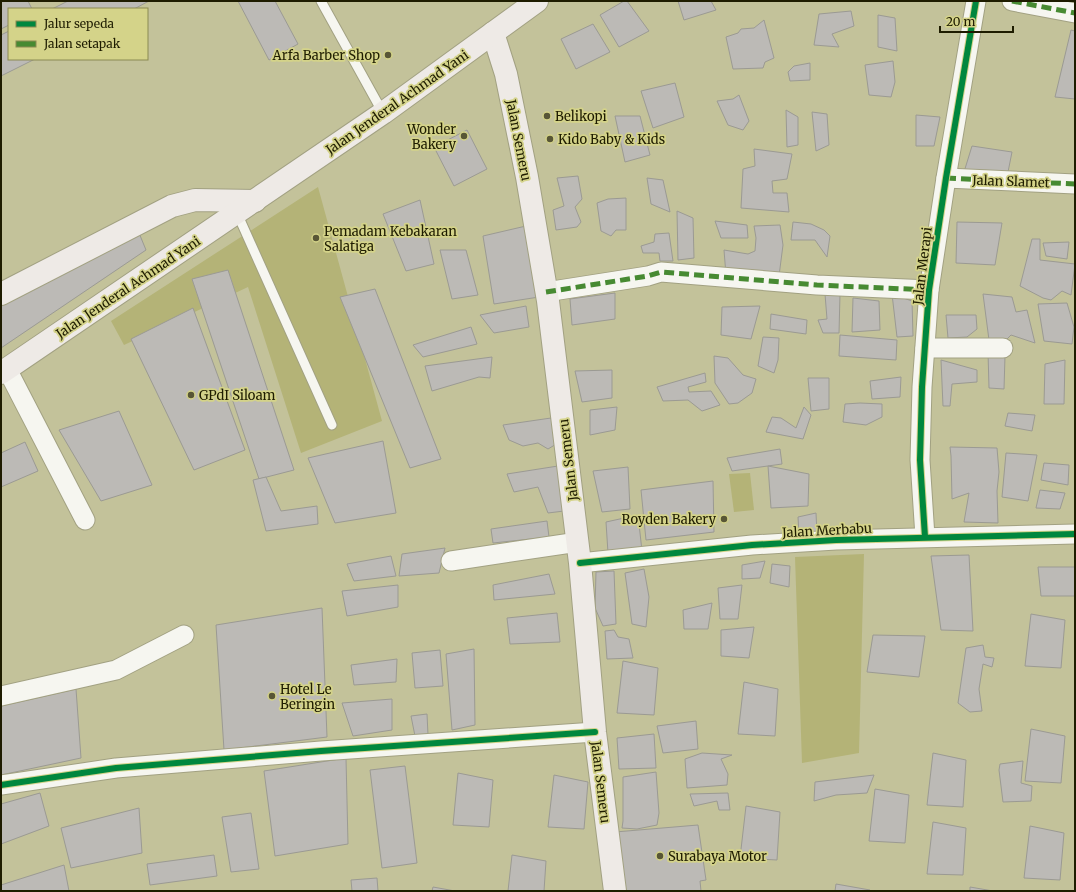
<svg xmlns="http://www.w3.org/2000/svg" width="1076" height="892" font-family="Merriweather,serif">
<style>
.green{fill:#b4b377}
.building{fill:#bcbab6;stroke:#9b9a93}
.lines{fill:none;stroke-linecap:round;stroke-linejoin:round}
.lane-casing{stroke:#a2a182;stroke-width:11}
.street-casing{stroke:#a2a182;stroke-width:21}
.secondary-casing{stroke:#a2a182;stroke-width:24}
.lane{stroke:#f6f6f0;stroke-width:9}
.street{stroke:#f6f6f0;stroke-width:19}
.secondary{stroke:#eeeae6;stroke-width:22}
.quiet{stroke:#478a32;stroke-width:5;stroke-dasharray:10 5;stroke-linecap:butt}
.cycleway-casing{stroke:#d4d389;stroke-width:8}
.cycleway{stroke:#00873e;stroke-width:6}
.poi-dot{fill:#585636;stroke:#d4d389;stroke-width:1.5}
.labels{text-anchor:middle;stroke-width:3.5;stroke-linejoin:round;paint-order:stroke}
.poi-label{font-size:13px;fill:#1e1c00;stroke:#d4d389;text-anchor:start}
.street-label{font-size:13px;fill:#1e1c00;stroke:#d4d389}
</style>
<rect width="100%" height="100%" fill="#c3c29a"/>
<g class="green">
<polygon points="318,187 382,421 301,453 248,287 124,345 111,321"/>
<polygon points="750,473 754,510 734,512 729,474"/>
<polygon points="864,554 859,753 802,763 795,557"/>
</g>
<g class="building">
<polygon points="1,1 28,1 32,9 9,9 9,25 1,29"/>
<polygon points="68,1 149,1 134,9 52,9"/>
<polygon points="238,1 275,1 298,44 269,60"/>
<polygon points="624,1 627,1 649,31 619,47 600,15"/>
<polygon points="678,1 711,1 716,10 684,20"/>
<polygon points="851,11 854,26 832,34 839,47 814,45 819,14"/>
<polygon points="878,15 895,18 897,51 878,47"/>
<polygon points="764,20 774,58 765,62 763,68 733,69 726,37 738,33 741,29 754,28"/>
<polygon points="593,24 610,52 576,69 561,39"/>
<polygon points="1071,30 1075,31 1075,99 1055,97"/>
<polygon points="9,31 9,59 35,59 1,76 1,35"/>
<polygon points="893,61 895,82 891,97 869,95 865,65"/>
<polygon points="810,63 810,80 790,81 788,72 794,66"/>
<polygon points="675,83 684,117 653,128 641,91"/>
<polygon points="739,95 749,121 743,130 728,125 717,101 733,99"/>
<polygon points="786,110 798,117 798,145 787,147"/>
<polygon points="812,112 827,114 829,145 816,151"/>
<polygon points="916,115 940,117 934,146 916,146"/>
<polygon points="615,116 640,116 650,155 625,162"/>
<polygon points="467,130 487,169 454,186 434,147"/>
<polygon points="972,146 1012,152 1007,177 964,172"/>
<polygon points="754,149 792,154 787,179 772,181 773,193 787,193 789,212 741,208 743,169 755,166"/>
<polygon points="578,176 582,199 575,207 581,222 577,227 556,230 553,210 564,206 557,178"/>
<polygon points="647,178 663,180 670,212 651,204"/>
<polygon points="626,198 626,230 616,230 611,236 601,231 597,203 608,199"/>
<polygon points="420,200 434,264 406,271 383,214"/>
<polygon points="677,211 693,218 694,258 678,260"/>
<polygon points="715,221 747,225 748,238 721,238"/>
<polygon points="793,222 811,224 824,230 830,236 827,257 815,240 791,240"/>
<polygon points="957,222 1002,223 995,265 956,263"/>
<polygon points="780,225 783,245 779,276 726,275 724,250 748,254 755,251 756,238 754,226"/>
<polygon points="526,226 539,297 494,304 483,236"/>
<polygon points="139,233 146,250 1,348 1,303"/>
<polygon points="669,233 673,261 660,261 659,253 643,253 641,246 654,242 655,234"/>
<polygon points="1032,239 1040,239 1040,260 1075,264 1071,295 1062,291 1051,300 1043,298 1020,286"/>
<polygon points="1069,242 1067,259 1046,256 1043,243"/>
<polygon points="440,250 466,250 478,295 452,299"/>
<polygon points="228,270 294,470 259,479 192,279"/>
<polygon points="375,289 441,459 410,468 340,297"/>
<polygon points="615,293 615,319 572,325 570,299"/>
<polygon points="825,294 840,294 839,333 823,333 818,320 827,319"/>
<polygon points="892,294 912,301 913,336 897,337"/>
<polygon points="983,294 1012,297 1016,312 1027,310 1035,343 1011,335 1007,339 989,340"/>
<polygon points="853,298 879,301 880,330 852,332"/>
<polygon points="1067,303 1074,327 1072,344 1044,341 1038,304"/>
<polygon points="526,306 529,327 494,333 480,315"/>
<polygon points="760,306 751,339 721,335 722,307"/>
<polygon points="193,308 245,450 194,470 131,339"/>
<polygon points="771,314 807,320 806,334 770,329"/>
<polygon points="946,315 976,315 977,329 967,337 948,338"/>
<polygon points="471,327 477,344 469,346 423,357 413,345"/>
<polygon points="840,335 897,340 896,360 839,356"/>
<polygon points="763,337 779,338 778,360 774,373 758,366"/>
<polygon points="988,352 1005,356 1004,389 989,388"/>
<polygon points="714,356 728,358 743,375 756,379 752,393 738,403 729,404 715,383"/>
<polygon points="492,357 490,378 479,377 432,391 425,366"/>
<polygon points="941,360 977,370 977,382 952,384 950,406 943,406"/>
<polygon points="1065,360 1064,404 1044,404 1045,364"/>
<polygon points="612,370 612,398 582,402 575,371"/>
<polygon points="705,373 706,382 688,387 689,392 711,391 720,405 702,411 688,400 663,401 657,387"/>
<polygon points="901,377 900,397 872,399 870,381"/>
<polygon points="808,378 829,378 829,409 811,411"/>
<polygon points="860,403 882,404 882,417 866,425 843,422 845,404"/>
<polygon points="617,407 615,430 590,435 590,410"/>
<polygon points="804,407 811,415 803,439 766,432 772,417 781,418 796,428"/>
<polygon points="119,411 152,485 101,501 59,430"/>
<polygon points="1008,413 1035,415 1032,431 1005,426"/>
<polygon points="551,418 558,443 548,449 538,443 523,446 509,440 503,425"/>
<polygon points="383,441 396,513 335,523 308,458"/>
<polygon points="25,442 38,471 1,487 1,453"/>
<polygon points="950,447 997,448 999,472 997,491 998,523 964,522 969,493 952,499 951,456"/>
<polygon points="780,449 782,464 732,471 727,458"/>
<polygon points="1006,453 1037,455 1028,501 1002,497"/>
<polygon points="1044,463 1069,465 1068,485 1041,480"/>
<polygon points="558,466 564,511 548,513 538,487 514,492 507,474"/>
<polygon points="768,466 809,474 808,506 771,508"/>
<polygon points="628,467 630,509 602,512 593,471"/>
<polygon points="266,477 281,511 317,506 318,524 266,531 253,480"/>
<polygon points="713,481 714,532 646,540 641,490"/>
<polygon points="1040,490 1065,493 1060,509 1036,508"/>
<polygon points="816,513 817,534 799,534 798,517"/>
<polygon points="638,515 642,551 608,553 606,522"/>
<polygon points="547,521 549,537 493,543 491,529"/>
<polygon points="445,548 439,573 399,576 402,554"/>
<polygon points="969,555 973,631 941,630 931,556"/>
<polygon points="391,556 396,576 354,581 347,564"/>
<polygon points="765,561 760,578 742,579 742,565"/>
<polygon points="772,564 790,566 789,587 770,583"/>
<polygon points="1038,567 1075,567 1075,596 1041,596"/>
<polygon points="644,569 649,597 646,627 632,624 625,573"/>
<polygon points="614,571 616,624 603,626 595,608 596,572"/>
<polygon points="549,574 555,594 494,600 493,585"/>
<polygon points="398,585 398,607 347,616 342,591"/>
<polygon points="742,585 738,619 720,619 718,588"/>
<polygon points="712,603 708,629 684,629 683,610"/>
<polygon points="322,608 327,737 224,750 216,625"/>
<polygon points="557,613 560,642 510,644 507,618"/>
<polygon points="1031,614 1065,620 1061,668 1025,666"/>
<polygon points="754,627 749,658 721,656 721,630"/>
<polygon points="614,630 618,637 629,639 633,658 607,659 605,631"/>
<polygon points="873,635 925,636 919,677 867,672"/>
<polygon points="983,645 985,657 994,658 992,667 983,664 979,689 982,711 970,712 958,703 966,648"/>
<polygon points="474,649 475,725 452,730 446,654"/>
<polygon points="440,650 443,686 415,688 412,653"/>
<polygon points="397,659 396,682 354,685 351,665"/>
<polygon points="623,661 658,668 654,715 617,713"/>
<polygon points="744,682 778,689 775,736 738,734"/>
<polygon points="76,689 81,758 1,775 1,706"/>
<polygon points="392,699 392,730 353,736 342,703"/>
<polygon points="427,714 428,735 415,736 411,716"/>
<polygon points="696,721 698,749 663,753 657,726"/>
<polygon points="1031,729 1065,736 1061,783 1025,781"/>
<polygon points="654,734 656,768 619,769 617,738"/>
<polygon points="702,753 732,755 721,759 728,774 727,785 687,788 685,759"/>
<polygon points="933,753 966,760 963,807 927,805"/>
<polygon points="346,758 348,844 275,856 264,771"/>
<polygon points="1023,761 1021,783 1032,786 1031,801 1003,802 999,770 1000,764"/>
<polygon points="405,766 417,863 382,868 370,770"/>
<polygon points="656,772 659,813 657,825 637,829 622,828 623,821 623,777"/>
<polygon points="458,773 493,780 489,827 453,825"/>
<polygon points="554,775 588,782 584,829 548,827"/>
<polygon points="874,775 867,793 836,795 814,801 815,782"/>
<polygon points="875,789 909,795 905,843 869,841"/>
<polygon points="40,793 49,826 1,844 1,804"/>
<polygon points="728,793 730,810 719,810 717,801 694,806 690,794"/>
<polygon points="746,806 780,812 777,860 740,858"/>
<polygon points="139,808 142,853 71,868 61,828"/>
<polygon points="251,813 259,869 231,872 222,817"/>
<polygon points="933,822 966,828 963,875 927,874"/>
<polygon points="698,825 706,880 700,881 701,891 623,891 615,832"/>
<polygon points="1030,826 1064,833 1060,880 1024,878"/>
<polygon points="214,855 217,876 150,885 147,864"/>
<polygon points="512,855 546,861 544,891 508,891"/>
<polygon points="64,865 69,891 1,891 1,885"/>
<polygon points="377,878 378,891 352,891 351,880"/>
<polygon points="836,884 870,890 870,891 835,891"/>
<polygon points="433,887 455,891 432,891"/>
<polygon points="970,887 993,891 970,891"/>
</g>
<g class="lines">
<defs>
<g id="lane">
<polyline points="321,1 383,113"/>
<polyline points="237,213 332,425"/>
</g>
<g id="street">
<polyline points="1012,1 1075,13"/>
<polyline points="946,178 1075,184"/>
<polyline points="546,292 648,276 661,272 817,285 929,290"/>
<polyline points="925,348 1003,348"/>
<polyline points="7,369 85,520"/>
<polyline points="925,537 920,460 922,387 929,290 946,178 976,1"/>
<polyline points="451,561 578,542"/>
<polyline points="580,563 752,545 836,540 1075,534"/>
<polyline points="1,696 116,670 184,635"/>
<polyline points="1,785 116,768 321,751 595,732"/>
</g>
<g id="secondary">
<polyline points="493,33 506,74 527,177 548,301 580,563 595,732 615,891"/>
<polyline points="1,294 172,206 195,200 255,201"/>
<polyline points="1,373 383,113 537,1"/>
</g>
</defs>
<use href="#lane" class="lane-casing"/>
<use href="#street" class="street-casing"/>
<use href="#secondary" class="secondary-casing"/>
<use href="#lane" class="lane"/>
<use href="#street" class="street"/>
<use href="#secondary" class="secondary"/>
<g class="quiet">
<polyline points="1012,1 1075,13"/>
<polyline points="946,178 1075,184"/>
<polyline points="546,292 648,276 661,272 817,285 929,290"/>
</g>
<defs>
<g id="cycleway">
<polyline points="925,537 920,460 922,387 929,290 946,178 976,1"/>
<polyline points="580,563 752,545 836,540 1075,534"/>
<polyline points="1,785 116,768 321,751 595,732"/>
</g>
</defs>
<use href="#cycleway" class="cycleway-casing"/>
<use href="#cycleway" class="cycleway"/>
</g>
<g class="poi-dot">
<circle cx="388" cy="55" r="4"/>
<circle cx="547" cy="116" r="4"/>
<circle cx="464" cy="136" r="4"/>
<circle cx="550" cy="139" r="4"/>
<circle cx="316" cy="238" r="4"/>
<circle cx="191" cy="395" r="4"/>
<circle cx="724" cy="519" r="4"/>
<circle cx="272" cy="696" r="4"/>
<circle cx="660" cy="856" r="4"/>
</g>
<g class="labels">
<g class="poi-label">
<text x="380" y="60" text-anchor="end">Arfa Barber Shop</text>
<text x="555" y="121">Belikopi</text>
<text x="456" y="134" text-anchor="end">Wonder<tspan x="456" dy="15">Bakery</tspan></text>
<text x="558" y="144">Kido Baby &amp; Kids</text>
<text x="324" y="236">Pemadam Kebakaran<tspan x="324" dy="15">Salatiga</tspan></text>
<text x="199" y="400">GPdI Siloam</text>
<text x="716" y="524" text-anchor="end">Royden Bakery</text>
<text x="280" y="694">Hotel Le<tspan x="280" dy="15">Beringin</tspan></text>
<text x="668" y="861">Surabaya Motor</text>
</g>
<g class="street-label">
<text transform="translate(397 102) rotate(-35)" y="5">Jalan Jenderal Achmad Yani</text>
<text transform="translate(519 140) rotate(79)" y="5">Jalan Semeru</text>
<text transform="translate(1011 181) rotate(2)" y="5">Jalan Slamet</text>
<text transform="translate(922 266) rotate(-83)" y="5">Jalan Merapi</text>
<text transform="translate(128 287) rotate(-34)" y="5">Jalan Jenderal Achmad Yani</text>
<text transform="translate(568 460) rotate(-97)" y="5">Jalan Semeru</text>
<text transform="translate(827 530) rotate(-3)" y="5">Jalan Merbabu</text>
<text transform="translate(601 782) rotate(83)" y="5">Jalan Semeru</text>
</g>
</g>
<rect width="1076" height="892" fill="none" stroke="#1e1c00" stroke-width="4"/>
<rect x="8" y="8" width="140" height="52" fill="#d4d389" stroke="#8b8a52"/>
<rect x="16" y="21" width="20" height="6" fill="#00873e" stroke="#8b8a52"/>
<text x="44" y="28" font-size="12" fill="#1e1c00">Jalur sepeda</text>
<rect x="16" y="41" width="20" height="6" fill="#478a32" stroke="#8b8a52"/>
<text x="44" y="48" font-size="12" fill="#1e1c00">Jalan setapak</text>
<path d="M940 26v6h73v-6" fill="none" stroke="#1e1c00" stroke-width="2"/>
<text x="946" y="26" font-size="12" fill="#1e1c00" stroke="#d4d389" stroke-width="3" paint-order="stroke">20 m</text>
</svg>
